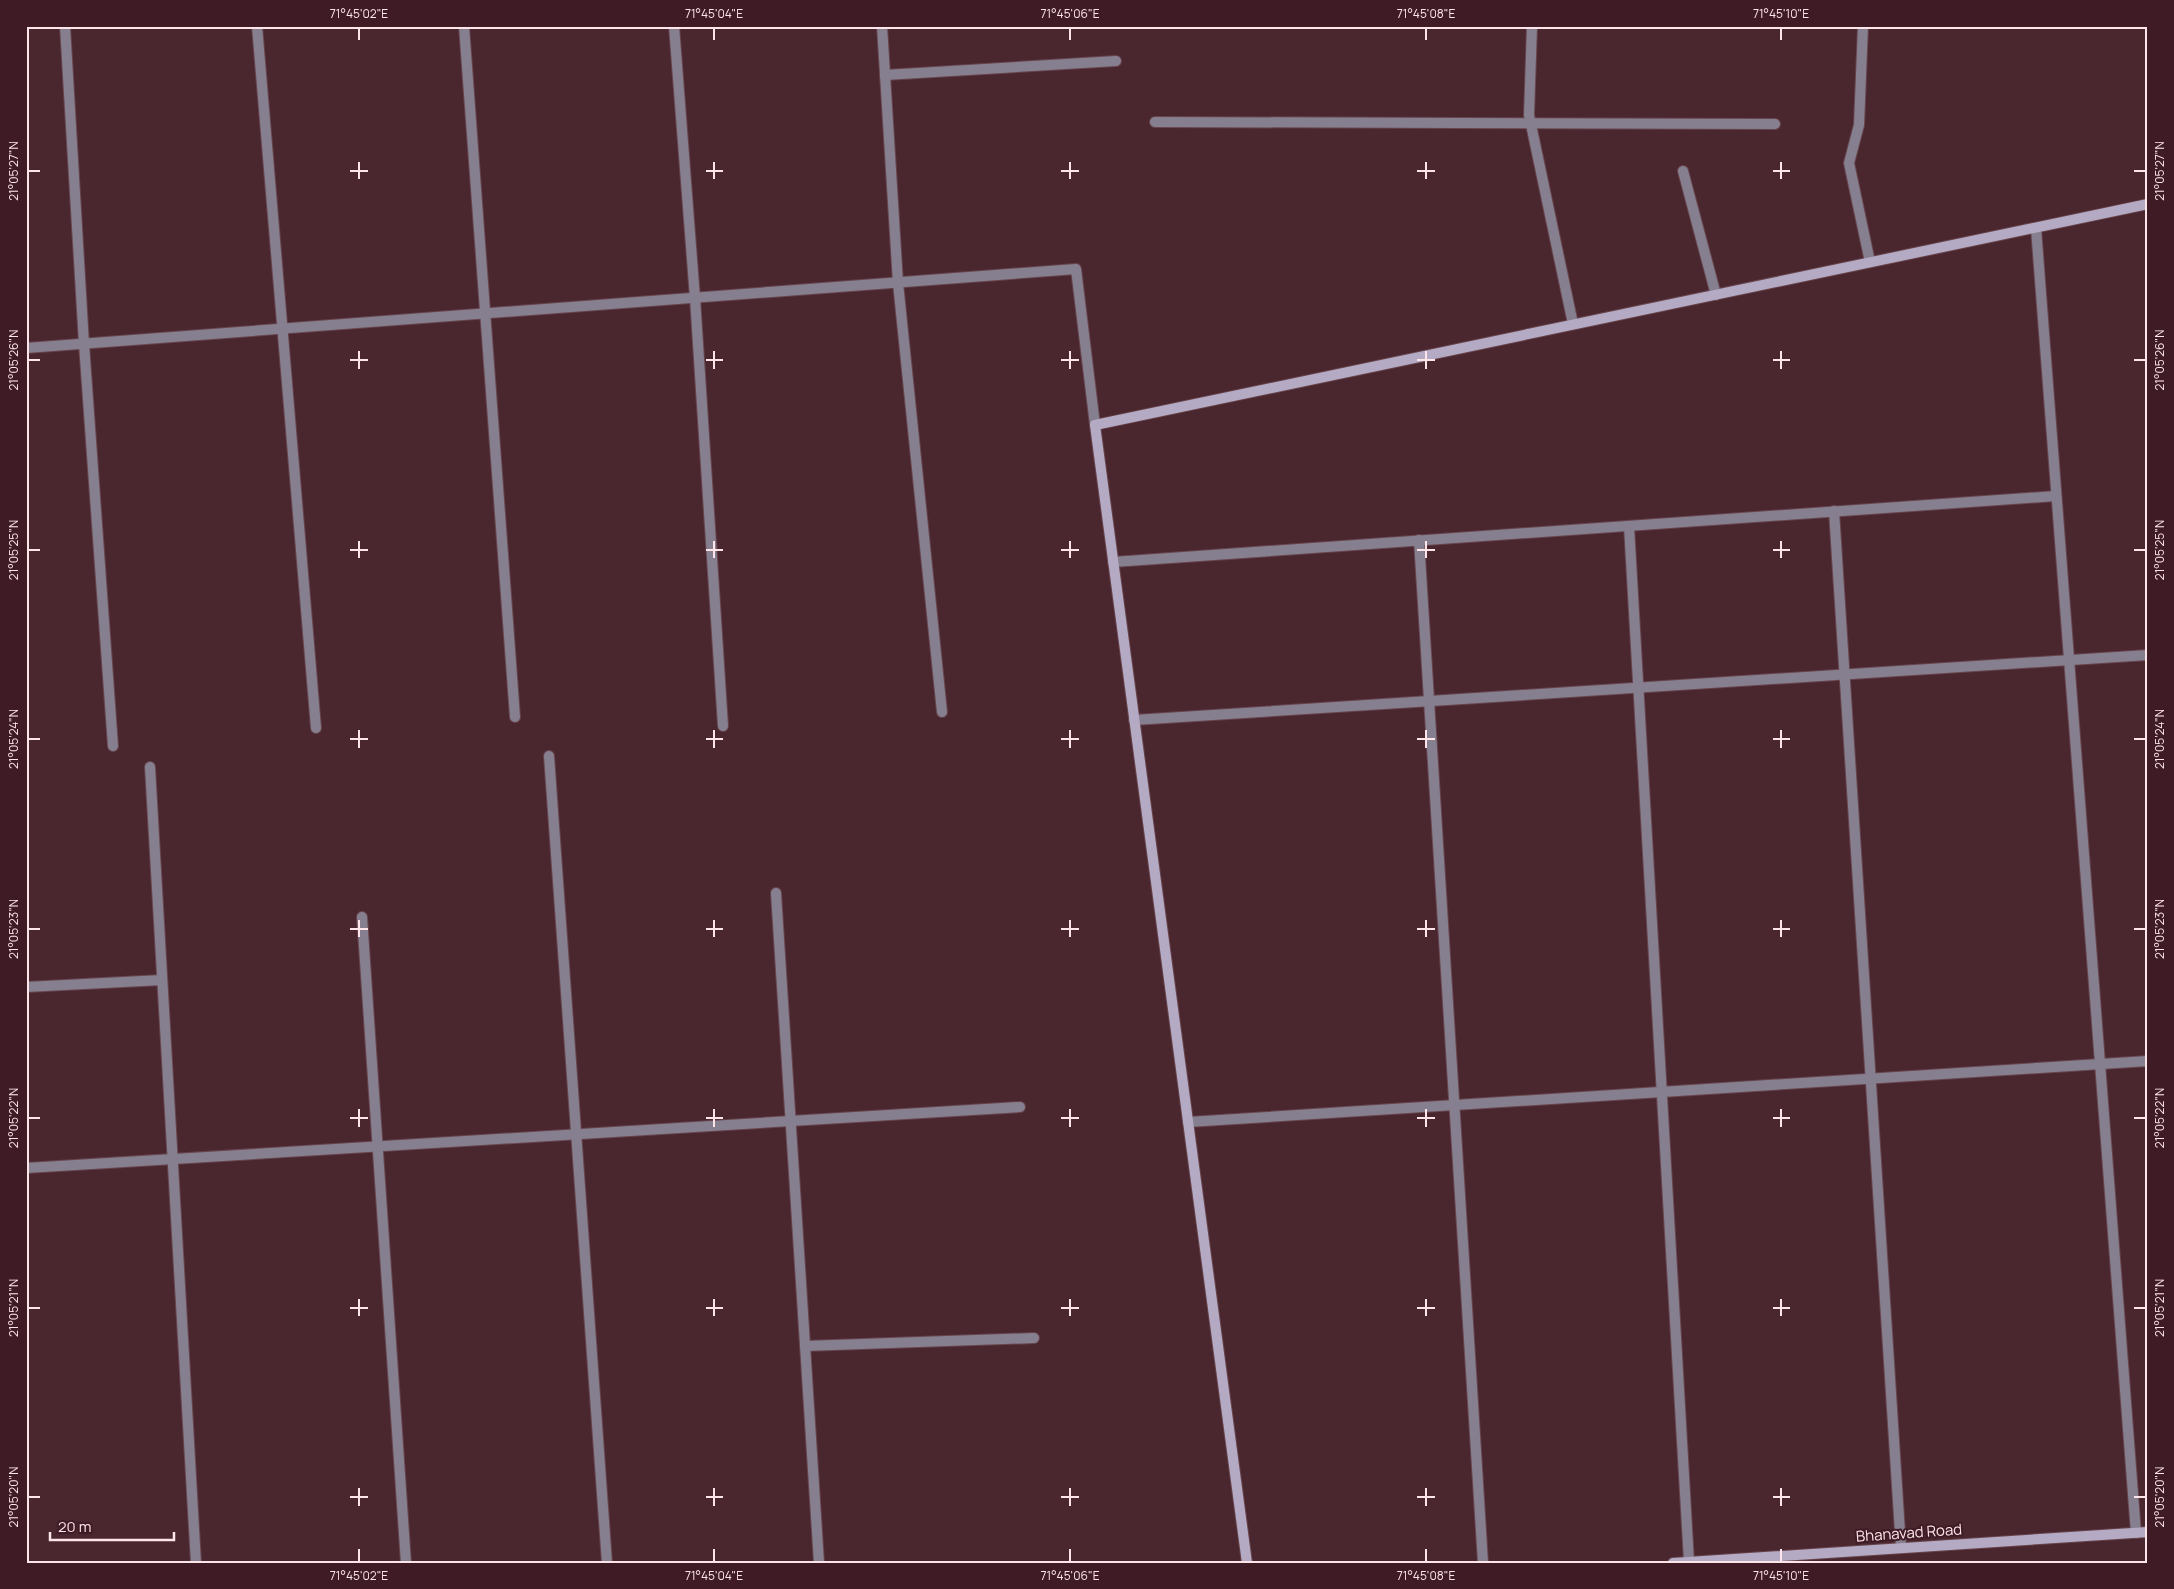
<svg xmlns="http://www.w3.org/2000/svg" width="2174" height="1589" font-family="Manrope,sans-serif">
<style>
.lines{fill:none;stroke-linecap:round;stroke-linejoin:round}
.street-casing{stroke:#67454d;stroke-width:12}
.secondary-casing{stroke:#67454d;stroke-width:12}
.street{stroke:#867f8f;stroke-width:10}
.secondary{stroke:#b5aac3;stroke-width:10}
.ticks{fill:none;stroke:#fee5ea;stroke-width:2}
.labels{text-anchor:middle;stroke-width:4;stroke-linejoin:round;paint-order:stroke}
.street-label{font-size:15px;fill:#fee5ea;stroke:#3f1c25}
.neatline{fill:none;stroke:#fee5ea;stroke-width:2}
.ticks-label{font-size:12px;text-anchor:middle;fill:#fee5ea}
</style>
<rect width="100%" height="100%" fill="#4a262f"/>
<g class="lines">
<defs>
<g id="street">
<polyline points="65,26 84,344 113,746"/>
<polyline points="257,26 316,728"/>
<polyline points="464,26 515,717"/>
<polyline points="674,26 695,298 723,726"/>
<polyline points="882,26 898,283 942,712"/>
<polyline points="1532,26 1529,115 1573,324"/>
<polyline points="1863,26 1859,125 1849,163 1870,262"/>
<polyline points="885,75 1116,61"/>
<polyline points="1155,122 1775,124"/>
<polyline points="1683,171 1716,295"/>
<polyline points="2036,228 2136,1533"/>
<polyline points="26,348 1076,269 1095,425"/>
<polyline points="1834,511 1901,1548"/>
<polyline points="1629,526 1689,1562"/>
<polyline points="1419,540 1483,1563"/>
<polyline points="1113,562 2056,496"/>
<polyline points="1134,720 2148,655"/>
<polyline points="549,756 607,1563"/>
<polyline points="150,767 196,1563"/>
<polyline points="776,893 819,1563"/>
<polyline points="362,917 406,1563"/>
<polyline points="26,987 162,980"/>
<polyline points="1188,1122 2148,1061"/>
<polyline points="26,1168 1020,1107"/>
<polyline points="805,1346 1034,1338"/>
</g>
<g id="secondary">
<polyline points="1247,1563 1095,425 2148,204"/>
<polyline points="1673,1563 2148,1532"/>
</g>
</defs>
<use href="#street" class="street-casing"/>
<use href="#secondary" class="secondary-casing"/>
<use href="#street" class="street"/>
<use href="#secondary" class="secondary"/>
</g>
<path class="ticks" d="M359 28V40M714 28V40M1070 28V40M1426 28V40M1781 28V40M359 162V179M714 162V179M1070 162V179M1426 162V179M1781 162V179M28 171H40M350 171H368M706 171H723M1061 171H1079M1417 171H1435M1773 171H1790M2134 171H2146M359 351V369M714 351V369M1070 351V369M1426 351V369M1781 351V369M28 360H40M350 360H368M706 360H723M1061 360H1079M1417 360H1435M1773 360H1790M2134 360H2146M359 541V558M714 541V558M1070 541V558M1426 541V558M1781 541V558M28 550H40M350 550H368M706 550H723M1061 550H1079M1417 550H1435M1773 550H1790M2134 550H2146M359 730V748M714 730V748M1070 730V748M1426 730V748M1781 730V748M28 739H40M350 739H368M706 739H723M1061 739H1079M1417 739H1435M1773 739H1790M2134 739H2146M359 920V937M714 920V937M1070 920V937M1426 920V937M1781 920V937M28 929H40M350 929H368M706 929H723M1061 929H1079M1417 929H1435M1773 929H1790M2134 929H2146M359 1109V1127M714 1109V1127M1070 1109V1127M1426 1109V1127M1781 1109V1127M28 1118H40M350 1118H368M706 1118H723M1061 1118H1079M1417 1118H1435M1773 1118H1790M2134 1118H2146M359 1299V1316M714 1299V1316M1070 1299V1316M1426 1299V1316M1781 1299V1316M28 1308H40M350 1308H368M706 1308H723M1061 1308H1079M1417 1308H1435M1773 1308H1790M2134 1308H2146M359 1488V1506M714 1488V1506M1070 1488V1506M1426 1488V1506M1781 1488V1506M28 1497H40M350 1497H368M706 1497H723M1061 1497H1079M1417 1497H1435M1773 1497H1790M2134 1497H2146M359 1549V1562M714 1549V1562M1070 1549V1562M1426 1549V1562M1781 1549V1562"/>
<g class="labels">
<g class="street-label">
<text transform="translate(1909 1533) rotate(-4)" y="5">Bhanavad Road</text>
</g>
</g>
<rect width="2174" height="1589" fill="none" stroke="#3f1c25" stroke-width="55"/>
<path d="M50 1532v8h124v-8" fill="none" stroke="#fee5ea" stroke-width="2.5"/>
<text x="58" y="1532" font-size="15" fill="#fee5ea" stroke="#3f1c25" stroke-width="4" paint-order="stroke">20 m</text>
<rect x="28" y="28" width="2118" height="1534" class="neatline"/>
<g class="ticks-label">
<text x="359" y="18">71°45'02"E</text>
<text x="714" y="18">71°45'04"E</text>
<text x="1070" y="18">71°45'06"E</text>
<text x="1426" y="18">71°45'08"E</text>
<text x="1781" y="18">71°45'10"E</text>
<text transform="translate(14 171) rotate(-90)" y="4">21°05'27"N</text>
<text transform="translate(2160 171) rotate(-90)" y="4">21°05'27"N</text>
<text transform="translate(14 360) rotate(-90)" y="4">21°05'26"N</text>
<text transform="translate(2160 360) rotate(-90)" y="4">21°05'26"N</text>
<text transform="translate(14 550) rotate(-90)" y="4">21°05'25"N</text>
<text transform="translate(2160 550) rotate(-90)" y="4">21°05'25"N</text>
<text transform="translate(14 739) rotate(-90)" y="4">21°05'24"N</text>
<text transform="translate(2160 739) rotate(-90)" y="4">21°05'24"N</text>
<text transform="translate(14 929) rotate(-90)" y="4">21°05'23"N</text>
<text transform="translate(2160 929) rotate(-90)" y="4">21°05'23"N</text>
<text transform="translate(14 1118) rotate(-90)" y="4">21°05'22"N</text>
<text transform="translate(2160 1118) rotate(-90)" y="4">21°05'22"N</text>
<text transform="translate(14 1308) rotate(-90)" y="4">21°05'21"N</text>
<text transform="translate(2160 1308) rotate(-90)" y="4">21°05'21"N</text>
<text transform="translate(14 1497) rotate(-90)" y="4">21°05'20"N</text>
<text transform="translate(2160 1497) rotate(-90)" y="4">21°05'20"N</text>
<text x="359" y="1580">71°45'02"E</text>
<text x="714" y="1580">71°45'04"E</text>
<text x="1070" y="1580">71°45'06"E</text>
<text x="1426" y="1580">71°45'08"E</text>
<text x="1781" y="1580">71°45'10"E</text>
</g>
</svg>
